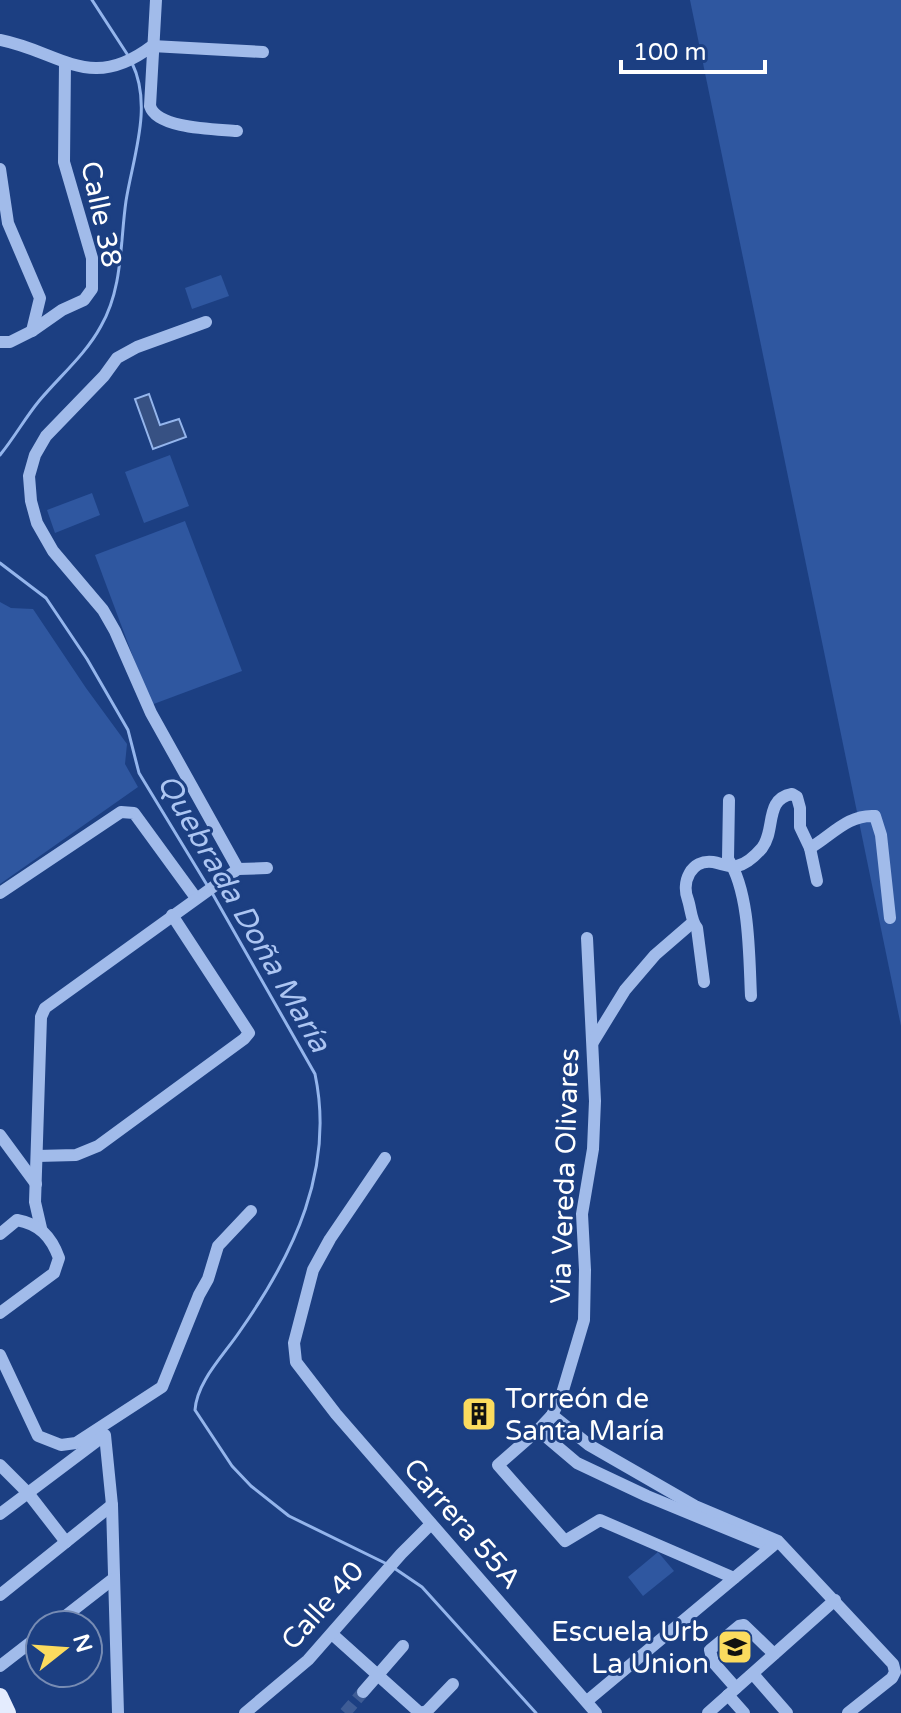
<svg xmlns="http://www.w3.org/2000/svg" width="901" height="1713" font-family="'Varela Round',sans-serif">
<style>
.green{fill:#2f57a0}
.water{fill:#375183;stroke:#94b5ec;stroke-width:2}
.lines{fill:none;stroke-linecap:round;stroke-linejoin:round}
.stream{stroke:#94b5ec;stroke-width:3}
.minor-tunnel{stroke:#3e5c95;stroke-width:12;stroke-dasharray:12 6;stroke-linecap:butt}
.minor{stroke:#a1bbea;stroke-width:12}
.major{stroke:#e4ecfe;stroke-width:16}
.labels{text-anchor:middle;stroke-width:6;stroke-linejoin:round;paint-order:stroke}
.street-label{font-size:28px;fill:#fff;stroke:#1c3f82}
.poi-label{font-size:28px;fill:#fff;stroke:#1c3f82;text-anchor:start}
.water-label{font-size:30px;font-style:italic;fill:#acc5f2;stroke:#1c3f82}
</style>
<rect width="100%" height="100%" fill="#1c3f82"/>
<g class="green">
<polygon points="690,0 901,0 901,1026"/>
<polygon points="221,275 229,296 192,309 185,288"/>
<polygon points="170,455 189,506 144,523 125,472"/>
<polygon points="92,493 100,515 55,533 47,510"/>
<polygon points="185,521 242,671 151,705 95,555"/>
<polygon points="0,602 11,608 33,609 86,688 127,744 125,764 138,787 0,884"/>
<polygon points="658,1552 674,1571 643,1596 628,1577"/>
</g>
<polygon class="water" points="149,394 160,425 179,419 186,437 153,449 135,399"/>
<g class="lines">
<g class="stream">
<polyline points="92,0 129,57"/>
<path d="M0 455C14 438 25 418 39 401 60 376 86 354 101 326 123 288 120 242 126 201 133 157 153 106 132 63"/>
<polyline points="0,563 46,598 87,659 128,730 139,773 207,885"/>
<path d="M211 891 315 1074C335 1169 294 1254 240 1331 224 1355 197 1381 195 1410L232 1466 251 1486 289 1516 387 1564"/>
<polyline points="394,1568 422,1587 536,1713"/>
</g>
<polyline class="minor-tunnel" points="345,1713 363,1692"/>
<g class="minor">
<path d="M156 0 150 106C157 129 215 129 237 131"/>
<path d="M0 40C61 52 90 93 152 46L263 52"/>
<polyline points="0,169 8,223 40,298 32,331"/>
<polyline points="206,322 137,347 117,358 104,376 46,436 35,455 29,476 31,501 37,523 53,551 103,610 115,631 151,713 238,869"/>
<polyline points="0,342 10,342 32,331 62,310 84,300 92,289 92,258 64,162 65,63"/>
<path d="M729 800 728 859C750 892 749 957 751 996"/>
<polyline points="810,848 817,881"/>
<polyline points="0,893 121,812 134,813 196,898"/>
<polyline points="587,938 595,1101 593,1149 582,1214 585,1270 584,1320 561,1397 552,1415 538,1430 498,1465 565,1541 600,1520 734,1578"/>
<path d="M704 982 697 928C691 921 691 909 688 900 681 882 691 859 713 862 721 863 729 868 737 866 747 864 756 855 762 848 776 830 764 799 792 794L797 797 800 808V827L810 848C831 836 848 814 875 816L881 835 890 918"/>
<polyline points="593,1042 625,990 655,955 692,923"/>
<polyline points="0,1135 36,1184"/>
<polyline points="37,1156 76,1155 98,1146 244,1039 249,1033 172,915"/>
<polyline points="385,1158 330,1239 313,1270 294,1343 296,1362 336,1414 596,1713"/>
<polyline points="41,1228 35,1202 41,1017 45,1008 238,869 267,868"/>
<path d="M0 1234 17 1220C39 1224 51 1236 59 1258L54 1273 0 1313"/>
<polyline points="0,1355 38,1436 61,1445 76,1443 162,1387 199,1295 208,1279 218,1246 251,1211"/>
<polyline points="552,1415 589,1445 695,1506 778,1541 893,1664 895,1672 892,1678 848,1713"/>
<polyline points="538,1430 577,1463 647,1496 771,1547"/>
<polyline points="0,1465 28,1493 66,1542"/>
<polyline points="0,1514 105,1435 112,1505 118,1713"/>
<polyline points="0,1595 112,1505"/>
<polyline points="54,1625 113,1579"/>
<polyline points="332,1634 420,1713 427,1711 453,1684"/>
<polyline points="0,1666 40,1635"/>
<polyline points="753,1674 787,1713"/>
<polyline points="736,1688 713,1662 710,1650 739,1626 744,1625 774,1654"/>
<polyline points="363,1692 403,1646"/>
<polyline points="728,1695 744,1713"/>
<polyline points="587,1701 775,1544"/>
<polyline points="245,1713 308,1660 401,1554 431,1524"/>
<polyline points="708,1713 835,1600"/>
</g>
<polyline class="major" points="0,1696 8,1713"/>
</g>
<defs>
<symbol id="building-square" viewBox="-11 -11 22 22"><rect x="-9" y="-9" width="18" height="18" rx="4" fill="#fbdb5e" stroke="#1c3f82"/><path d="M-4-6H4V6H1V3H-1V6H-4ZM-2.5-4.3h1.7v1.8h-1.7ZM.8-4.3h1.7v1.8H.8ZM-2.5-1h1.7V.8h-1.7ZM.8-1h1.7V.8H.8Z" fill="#111"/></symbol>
<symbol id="school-square" viewBox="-11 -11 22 22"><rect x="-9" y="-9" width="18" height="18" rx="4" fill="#fbdb5e" stroke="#1c3f82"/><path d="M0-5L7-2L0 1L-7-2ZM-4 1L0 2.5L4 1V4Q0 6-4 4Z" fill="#111"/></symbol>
</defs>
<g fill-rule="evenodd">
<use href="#building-square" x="459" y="1394" width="40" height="40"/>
<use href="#school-square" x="715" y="1627" width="40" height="40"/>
</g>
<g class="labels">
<g class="street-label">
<text transform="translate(102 214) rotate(78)" y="10">Calle 38</text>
<text transform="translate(564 1176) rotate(-88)" y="10">Via Vereda Olivares</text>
<text transform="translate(463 1523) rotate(49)" y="10">Carrera 55A</text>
<text transform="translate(322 1605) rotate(-48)" y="10">Calle 40</text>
</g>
<g class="poi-label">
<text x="505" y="1408">Torreón de<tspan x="505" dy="32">Santa María</tspan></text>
<text x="709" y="1641" text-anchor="end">Escuela Urb<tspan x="709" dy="32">La Union</tspan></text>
</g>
<g class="water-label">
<text transform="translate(244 913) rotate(60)" y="10">Quebrada Doña María</text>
</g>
</g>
<g transform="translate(64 1649) rotate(73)"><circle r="38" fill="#1c3f82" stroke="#778cb4" stroke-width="2"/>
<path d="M0-6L14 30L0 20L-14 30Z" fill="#fbdb5e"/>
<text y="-12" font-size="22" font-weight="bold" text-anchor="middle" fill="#ffffff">N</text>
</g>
<path d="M621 60v12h144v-12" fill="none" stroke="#ffffff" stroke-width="4"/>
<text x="633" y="60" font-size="24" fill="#ffffff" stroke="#1c3f82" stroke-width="6" paint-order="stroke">100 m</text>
</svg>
